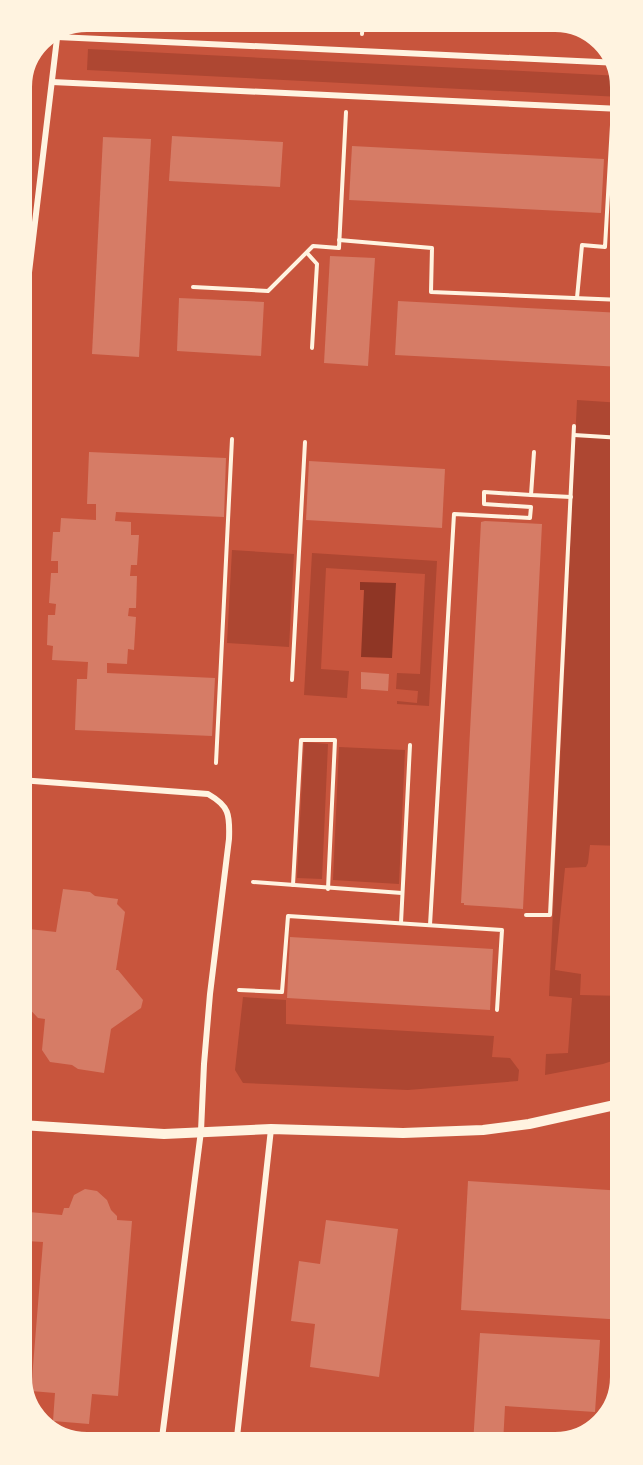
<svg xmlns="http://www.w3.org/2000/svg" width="643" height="1465" font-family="'Asap Condensed',sans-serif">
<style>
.green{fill:#ae4732}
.water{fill:#8f3625}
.building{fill:#d67c66}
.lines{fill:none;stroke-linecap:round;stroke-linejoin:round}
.path{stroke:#fff3e0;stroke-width:4}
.minor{stroke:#fff3e0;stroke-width:6}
.tertiary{stroke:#fff3e0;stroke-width:10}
.rim{fill:none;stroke:#fff3e0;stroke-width:8}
</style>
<rect width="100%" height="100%" fill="#c8553d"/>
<g class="green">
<polygon points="88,49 621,76 621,97 87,70"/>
<polygon points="577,400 622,403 623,846 590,845 588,863 586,867 565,868 555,970 581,974 580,995 624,996 624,1057 603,1064 545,1075 546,1054 568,1053 572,998 549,996"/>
<polygon points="232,550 294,554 289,647 227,643"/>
<polygon points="312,553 437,561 429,706 397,704 397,701 417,703 418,691 396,689 397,673 420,674 425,574 326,568 321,669 349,671 347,698 304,695"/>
<polygon points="304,742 328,744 322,879 297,878"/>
<polygon points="339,747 405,750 399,884 333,880"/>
<polygon points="243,997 286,1000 286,1024 494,1036 492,1057 510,1058 519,1070 518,1081 408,1090 243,1083 235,1070"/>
</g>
<polygon class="water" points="360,582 396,583 392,658 361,657 364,590 360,590"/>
<g class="building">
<polygon points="172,136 283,142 280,187 169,181"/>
<polygon points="103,137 151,139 139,357 92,354"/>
<polygon points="352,146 604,159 601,213 349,200"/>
<polygon points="330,256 375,258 368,366 324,363"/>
<polygon points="179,298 264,302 261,356 177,351"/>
<polygon points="398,301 622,313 622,367 395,355"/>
<polygon points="89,452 226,458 224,517 116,512 115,521 131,522 131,535 139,535 137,565 131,565 130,576 137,576 136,608 129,608 128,616 136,617 134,650 128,649 127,664 107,663 107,673 215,678 212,736 75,730 77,679 87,679 88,662 52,660 53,646 47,645 48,615 55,615 56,604 49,603 51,573 58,573 58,561 51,561 53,532 60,532 61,518 96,520 96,504 87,504"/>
<polygon points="309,461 445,469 442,528 306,520"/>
<polygon points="485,521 542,524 523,909 464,905 464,903 461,903 481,522"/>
<polygon points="361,672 389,674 388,691 361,689"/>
<polygon points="63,889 90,892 95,896 118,899 117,904 125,912 116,970 118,970 143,1000 141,1008 111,1029 104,1073 78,1069 72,1065 50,1062 42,1050 45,1019 38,1018 21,1000 20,928 56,932"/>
<polygon points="290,937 493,949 490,1010 287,998"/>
<polygon points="468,1181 624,1191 625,1320 461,1310"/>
<polygon points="85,1189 97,1191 107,1200 111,1210 117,1216 117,1220 132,1221 118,1396 92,1394 89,1424 53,1421 55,1393 31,1391 43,1242 26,1241 29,1212 62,1215 64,1208 69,1208 74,1195"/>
<polygon points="326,1220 398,1229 379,1377 310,1367 315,1324 291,1321 299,1261 320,1264"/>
<polygon points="480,1333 600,1340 595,1412 505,1406 503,1444 473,1444"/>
</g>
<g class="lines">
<g class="path">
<polyline points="362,34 363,18"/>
<polyline points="339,240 432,248 431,292 622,300"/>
<polyline points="307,253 317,264 312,348"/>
<polyline points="193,287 268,291 313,246 339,248 346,112"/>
<polyline points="577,298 582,245 605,247 612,125"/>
<polyline points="574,435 622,438"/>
<polyline points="534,452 531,495 571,497"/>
<polyline points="292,680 305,442"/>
<polyline points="216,763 232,439"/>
<polyline points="253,882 402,893"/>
<polyline points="293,885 301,740 335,740 328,889"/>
<polyline points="526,915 550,915 574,426"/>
<polyline points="401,923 410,745"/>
<polyline points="430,925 454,514 530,518 531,507 484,504 484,492 531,495"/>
<polyline points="239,990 282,992 288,916 502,930 497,1010"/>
</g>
<g class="minor">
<polyline points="57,37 620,63"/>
<polyline points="52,82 621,109"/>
<polyline points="19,356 58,30"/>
<path d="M20 780 208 794C229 806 230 814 229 839L210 994 204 1064 201 1131 161 1446"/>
<polyline points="236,1446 271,1129"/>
</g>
<polyline class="tertiary" points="21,1125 164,1134 271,1129 403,1133 483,1130 529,1124 624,1103"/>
</g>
<path d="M0 0H643V1465H0ZM87 28H555A59 59 0 0 1 614 87V1377A59 59 0 0 1 555 1436H87A59 59 0 0 1 28 1377V87A59 59 0 0 1 87 28Z" fill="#fff3e0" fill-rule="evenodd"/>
<path class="rim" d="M87 28H555A59 59 0 0 1 614 87V1377A59 59 0 0 1 555 1436H87A59 59 0 0 1 28 1377V87A59 59 0 0 1 87 28Z"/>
</svg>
